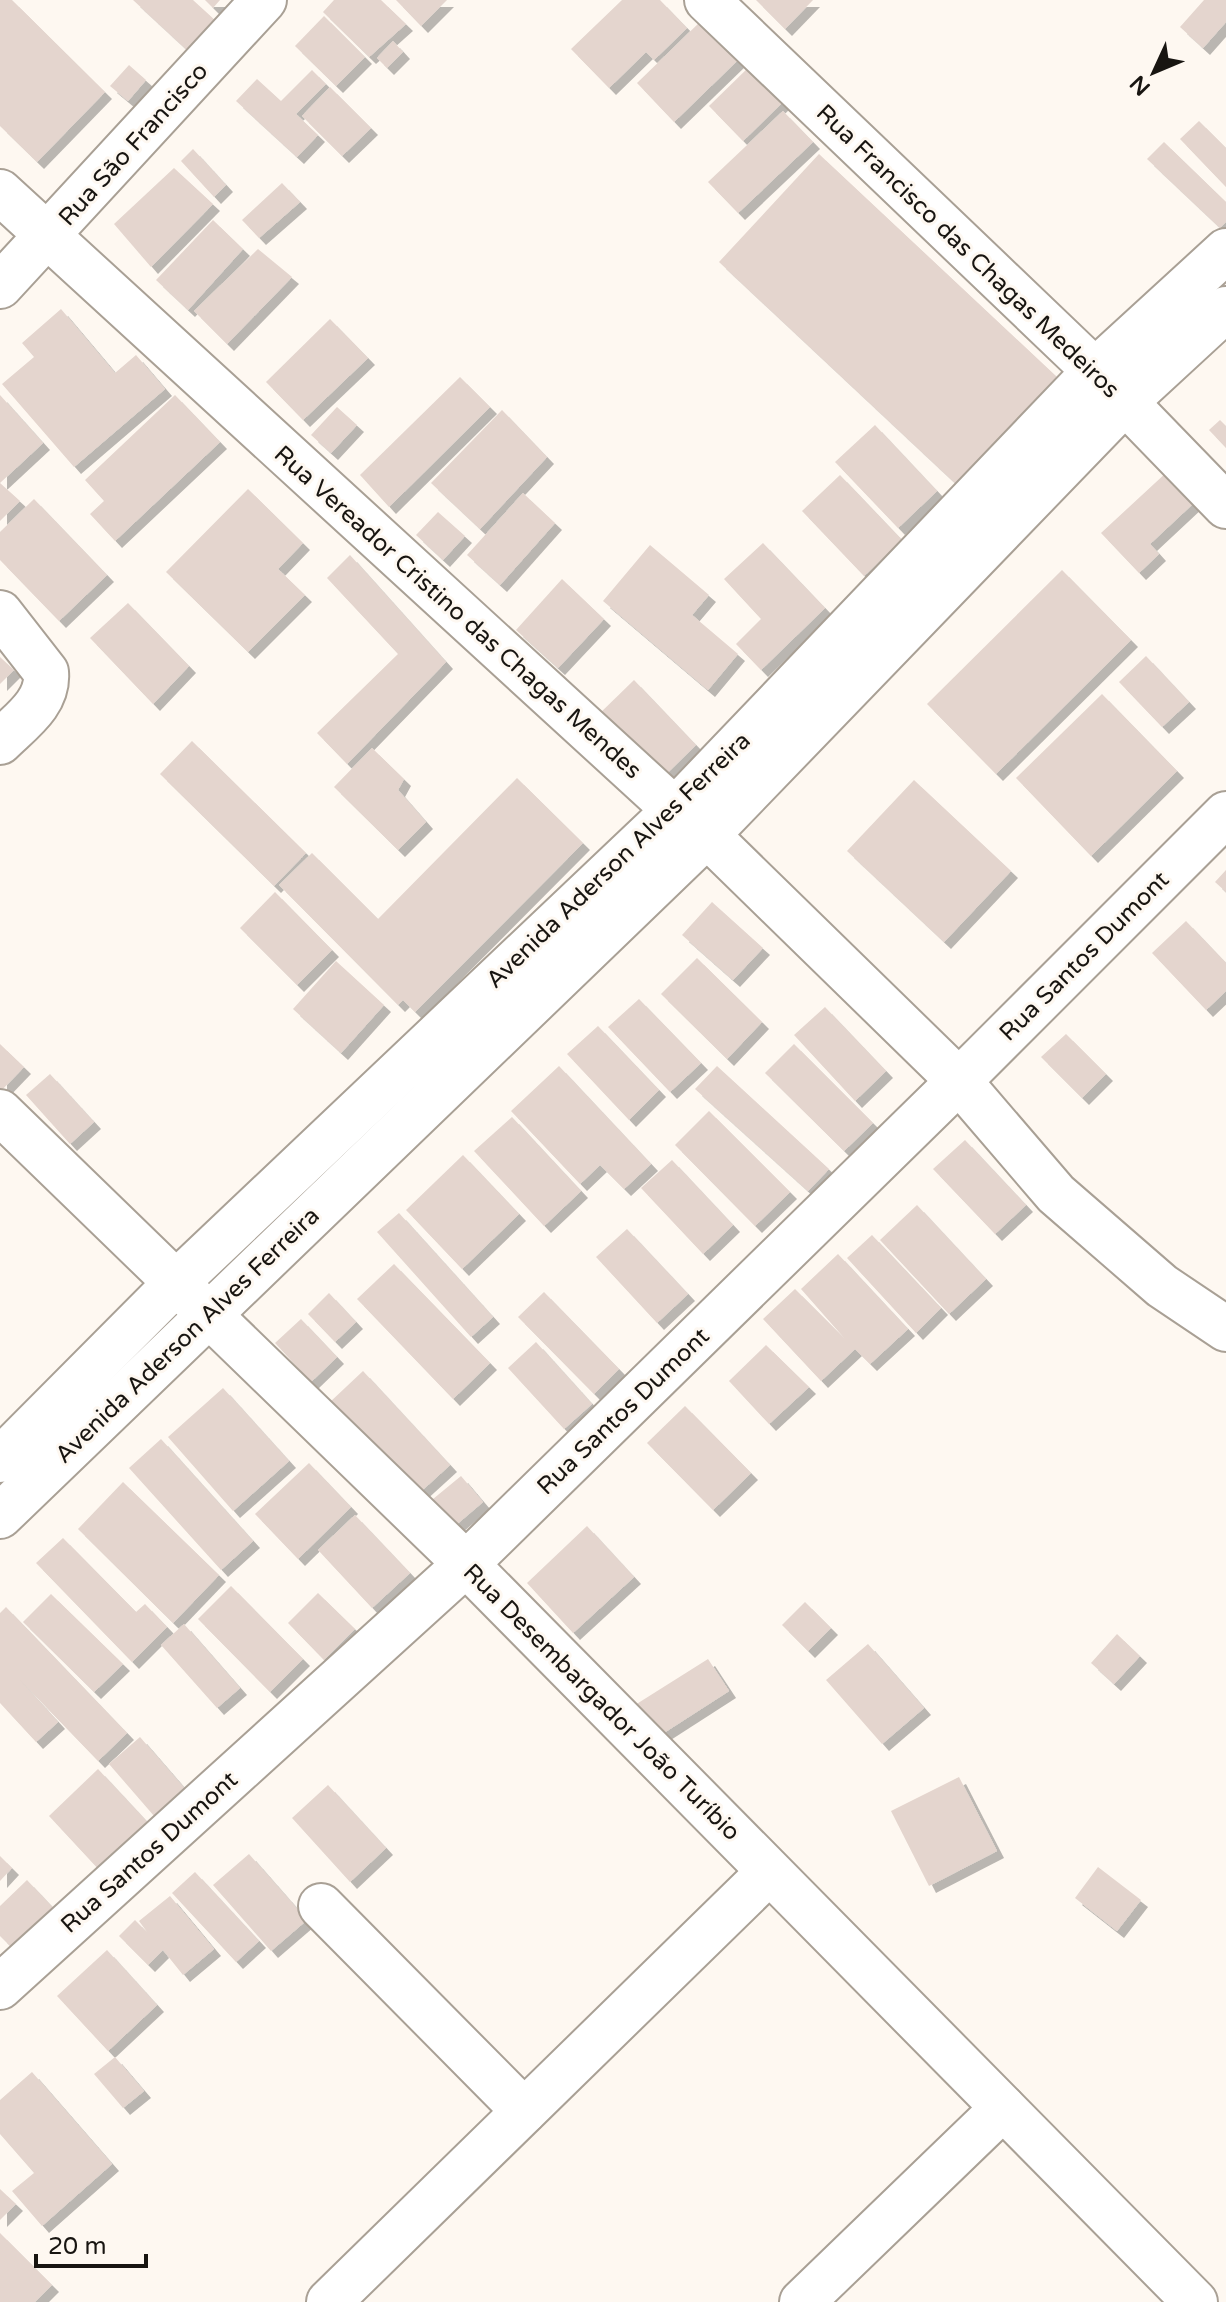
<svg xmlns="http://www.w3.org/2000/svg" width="1226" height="2302" font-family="'Varela Round',sans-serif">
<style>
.building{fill:#e4d5ce;filter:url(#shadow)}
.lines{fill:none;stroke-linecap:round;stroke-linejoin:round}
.minor-casing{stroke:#a9a095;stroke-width:48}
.major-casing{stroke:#a9a095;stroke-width:48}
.minor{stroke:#fff;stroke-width:44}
.major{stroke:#fff;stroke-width:44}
.labels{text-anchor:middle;stroke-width:6;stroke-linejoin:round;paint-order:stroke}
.street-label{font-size:24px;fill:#181511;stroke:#fef8f1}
</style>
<defs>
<filter id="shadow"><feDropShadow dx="7" dy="7" stdDeviation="0" flood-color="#0004"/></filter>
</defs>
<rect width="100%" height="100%" fill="#fef8f1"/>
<g class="building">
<polygon points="0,0 12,0 105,92 37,162 0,126"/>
<polygon points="133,0 193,0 217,22 188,51"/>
<polygon points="205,0 220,0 213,8"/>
<polygon points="334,0 381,0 406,24 369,57 323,12"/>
<polygon points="396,0 447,0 421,26"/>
<polygon points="622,0 660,0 687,28 654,60 646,52 609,88 571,49"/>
<polygon points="756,0 813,0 785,29"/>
<polygon points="1204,0 1226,0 1226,22 1203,48 1180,27"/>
<polygon points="324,16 365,57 336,86 295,46"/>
<polygon points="701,21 739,59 674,122 637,83"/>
<polygon points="393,41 403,52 387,68 377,58"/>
<polygon points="752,64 786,99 743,141 709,106"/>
<polygon points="129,65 146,80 128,101 110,86"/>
<polygon points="312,70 326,84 296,114 318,135 297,157 236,101 257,79 281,101"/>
<polygon points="330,87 371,128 342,156 302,116"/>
<polygon points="783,111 813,142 738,213 708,182"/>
<polygon points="1199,121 1226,148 1226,187 1180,139"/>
<polygon points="1164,142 1226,202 1226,222 1220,228 1147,159"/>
<polygon points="193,149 226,185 214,197 181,161"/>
<polygon points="819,154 1057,377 957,485 719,262"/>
<polygon points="174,168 213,204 151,267 114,224"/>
<polygon points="282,183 300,202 259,238 242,220"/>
<polygon points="213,220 243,249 188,310 156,280"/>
<polygon points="258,249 292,277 227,344 194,311"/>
<polygon points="61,309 115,373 136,355 165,389 74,467 2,384 34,357 22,343"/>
<polygon points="330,319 368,358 303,420 266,382"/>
<polygon points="460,377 490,407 389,507 360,475"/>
<polygon points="0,395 43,443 0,483"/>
<polygon points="175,395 220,442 115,541 90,514 104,501 85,480"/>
<polygon points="337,407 357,425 331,453 311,435"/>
<polygon points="502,410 547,457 480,529 431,483"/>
<polygon points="1220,420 1226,426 1226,448 1209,430"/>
<polygon points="875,425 937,491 898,528 835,462"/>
<polygon points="1168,471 1196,501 1150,544 1159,554 1139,573 1101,533"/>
<polygon points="840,475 902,540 864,576 802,511"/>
<polygon points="0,483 20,501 0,521"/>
<polygon points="248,489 303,543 278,569 305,595 248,652 166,572"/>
<polygon points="523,493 555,523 500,585 467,555"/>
<polygon points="34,499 107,575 59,621 0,560 0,532"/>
<polygon points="438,512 465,536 443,560 416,535"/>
<polygon points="763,543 825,608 761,670 736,644 761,619 724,579"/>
<polygon points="650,545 709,595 692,615 738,654 708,690 603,601"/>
<polygon points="350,555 446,662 347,764 317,733 398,654 327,578"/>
<polygon points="1062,570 1131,640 996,774 927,704"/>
<polygon points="562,579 604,619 558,668 516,630"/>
<polygon points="128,603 189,666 153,704 90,638"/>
<polygon points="1146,656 1189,702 1162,727 1119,682"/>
<polygon points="0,657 14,670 0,684"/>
<polygon points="634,680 696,745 658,782 596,717"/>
<polygon points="1102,694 1177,771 1091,856 1016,778"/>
<polygon points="192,741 306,853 274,886 160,774"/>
<polygon points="372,748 404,779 398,790 426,822 398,850 334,787"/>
<polygon points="517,778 583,843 415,1012 403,1000 398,1005 279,885 312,853 378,919"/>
<polygon points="914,780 1011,871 944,942 847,851"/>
<polygon points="1226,870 1226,892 1215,882"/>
<polygon points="275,892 332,950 297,985 240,928"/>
<polygon points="712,902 763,948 733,980 682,935"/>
<polygon points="1186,921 1226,963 1226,991 1206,1010 1152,953"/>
<polygon points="697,958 762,1022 727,1059 661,994"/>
<polygon points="336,961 384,1005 341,1053 293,1009"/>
<polygon points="639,999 701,1063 670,1092 608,1027"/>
<polygon points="825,1007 886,1071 855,1101 794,1035"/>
<polygon points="598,1026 659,1090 629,1120 567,1054"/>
<polygon points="1066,1034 1106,1074 1082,1098 1041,1057"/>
<polygon points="0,1044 24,1067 0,1092"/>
<polygon points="794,1044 873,1123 844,1151 765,1073"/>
<polygon points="559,1066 651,1164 624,1189 600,1165 580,1184 511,1111"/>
<polygon points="717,1066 829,1169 808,1191 695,1089"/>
<polygon points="50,1074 94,1122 70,1144 26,1095"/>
<polygon points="709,1111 790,1192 755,1226 675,1145"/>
<polygon points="512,1117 581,1191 544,1226 474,1151"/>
<polygon points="965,1140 1026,1205 995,1234 933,1169"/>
<polygon points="463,1155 519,1214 462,1269 406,1210"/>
<polygon points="672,1160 733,1225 703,1254 641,1188"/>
<polygon points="917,1205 986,1279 949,1314 880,1240"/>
<polygon points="399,1213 493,1317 471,1337 377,1232"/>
<polygon points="627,1229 688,1294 657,1323 596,1257"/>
<polygon points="872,1235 941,1308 916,1333 847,1258"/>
<polygon points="838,1254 908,1329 870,1364 855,1349 821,1381 763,1319 795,1289 845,1339 801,1289"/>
<polygon points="394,1264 490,1363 453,1399 357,1299"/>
<polygon points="544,1292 619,1369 594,1394 518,1317"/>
<polygon points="329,1293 356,1322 335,1342 308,1314"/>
<polygon points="301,1319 337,1357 311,1382 275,1343"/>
<polygon points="536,1342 592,1404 564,1429 508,1368"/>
<polygon points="766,1345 809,1387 769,1424 729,1381"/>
<polygon points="363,1371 450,1465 416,1496 329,1403"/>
<polygon points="223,1388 289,1461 233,1511 168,1437"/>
<polygon points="685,1406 751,1473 713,1510 647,1443"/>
<polygon points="161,1439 253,1541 221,1570 129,1468"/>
<polygon points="309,1463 351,1507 298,1559 255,1514"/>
<polygon points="461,1476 483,1502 449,1531 427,1504"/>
<polygon points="123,1482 219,1575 173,1623 78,1529"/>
<polygon points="355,1515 410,1573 372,1608 318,1550"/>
<polygon points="587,1526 634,1577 573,1633 527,1583"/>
<polygon points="63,1538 136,1612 145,1604 167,1627 132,1662 36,1563"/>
<polygon points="231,1586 303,1659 270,1692 198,1619"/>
<polygon points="318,1593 355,1629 324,1660 288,1623"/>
<polygon points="51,1594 123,1664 94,1692 23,1622"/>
<polygon points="805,1602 831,1628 808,1651 782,1625"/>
<polygon points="6,1607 127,1733 98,1761 20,1680 58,1722 36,1742 0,1703 0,1613"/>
<polygon points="184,1624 240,1688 217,1708 161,1645"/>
<polygon points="1117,1634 1140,1656 1114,1684 1091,1663"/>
<polygon points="868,1644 924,1708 882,1744 826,1680"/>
<polygon points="708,1659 729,1691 656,1738 635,1705"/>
<polygon points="140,1737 192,1797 161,1824 109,1764"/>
<polygon points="98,1769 152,1827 102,1873 49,1816"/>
<polygon points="959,1777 997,1851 929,1886 891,1811"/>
<polygon points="328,1785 386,1848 350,1882 292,1818"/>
<polygon points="249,1854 307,1920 271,1951 213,1885"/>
<polygon points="0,1856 12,1868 0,1881"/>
<polygon points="1098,1867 1141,1900 1117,1931 1075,1898"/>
<polygon points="195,1872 259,1941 236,1962 172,1893"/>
<polygon points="27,1880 60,1915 19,1955 0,1936 0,1906"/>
<polygon points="170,1896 214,1949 183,1975 163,1950 148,1965 119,1936 135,1920 147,1932 139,1921"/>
<polygon points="107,1950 157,2005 108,2051 57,1996"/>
<polygon points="115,2057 144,2091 123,2108 94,2074"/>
<polygon points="32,2072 112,2164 42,2226 12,2191 34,2173 0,2134 0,2100"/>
<polygon points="0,2189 16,2204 0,2220"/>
<polygon points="0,2233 52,2285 35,2302 0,2302"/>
</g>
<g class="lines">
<defs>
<g id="minor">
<polyline points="707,0 1095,371 1226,506"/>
<polyline points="0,192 675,810 707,835 959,1081 1056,1194 1162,1286 1226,1329"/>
<polyline points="0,286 264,0"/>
<path d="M0 613 46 672C49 703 20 722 0 742"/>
<polyline points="0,1112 466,1564 1195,2302"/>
<polyline points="321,1906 524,2111"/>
<polyline points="0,1987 466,1564 959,1081 1226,814"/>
<polyline points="329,2302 769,1872"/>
<polyline points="802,2302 1003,2108"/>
</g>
<g id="major">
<polyline points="0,1460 177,1282 675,810 1095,371 1226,251"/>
<polyline points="0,1516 707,835 1125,402 1226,309"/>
</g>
</defs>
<use href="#minor" class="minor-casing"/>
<use href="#major" class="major-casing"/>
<use href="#minor" class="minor"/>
<use href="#major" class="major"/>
</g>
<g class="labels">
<g class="street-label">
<text transform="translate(133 144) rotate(-48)" y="8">Rua São Francisco</text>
<text transform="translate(968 251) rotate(44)" y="8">Rua Francisco das Chagas Medeiros</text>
<text transform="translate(458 612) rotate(42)" y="8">Rua Vereador Cristino das Chagas Mendes</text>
<text transform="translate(618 860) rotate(-44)" y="8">Avenida Aderson Alves Ferreira</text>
<text transform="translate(1084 956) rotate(-45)" y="8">Rua Santos Dumont</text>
<text transform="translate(187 1335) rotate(-44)" y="8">Avenida Aderson Alves Ferreira</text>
<text transform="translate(623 1411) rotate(-44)" y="8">Rua Santos Dumont</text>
<text transform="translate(602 1702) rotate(45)" y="8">Rua Desembargador João Turíbio</text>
<text transform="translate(149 1852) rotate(-42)" y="8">Rua Santos Dumont</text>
</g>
</g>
<g transform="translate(1154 72) rotate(226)" stroke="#fef8f1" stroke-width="6" paint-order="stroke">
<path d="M0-6L14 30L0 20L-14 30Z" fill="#181511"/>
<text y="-12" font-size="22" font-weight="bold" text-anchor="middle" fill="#181511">N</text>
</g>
<path d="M36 2254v12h110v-12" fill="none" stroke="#181511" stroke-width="4"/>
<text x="48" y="2254" font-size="24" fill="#181511" stroke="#fef8f1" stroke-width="6" paint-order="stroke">20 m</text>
</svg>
